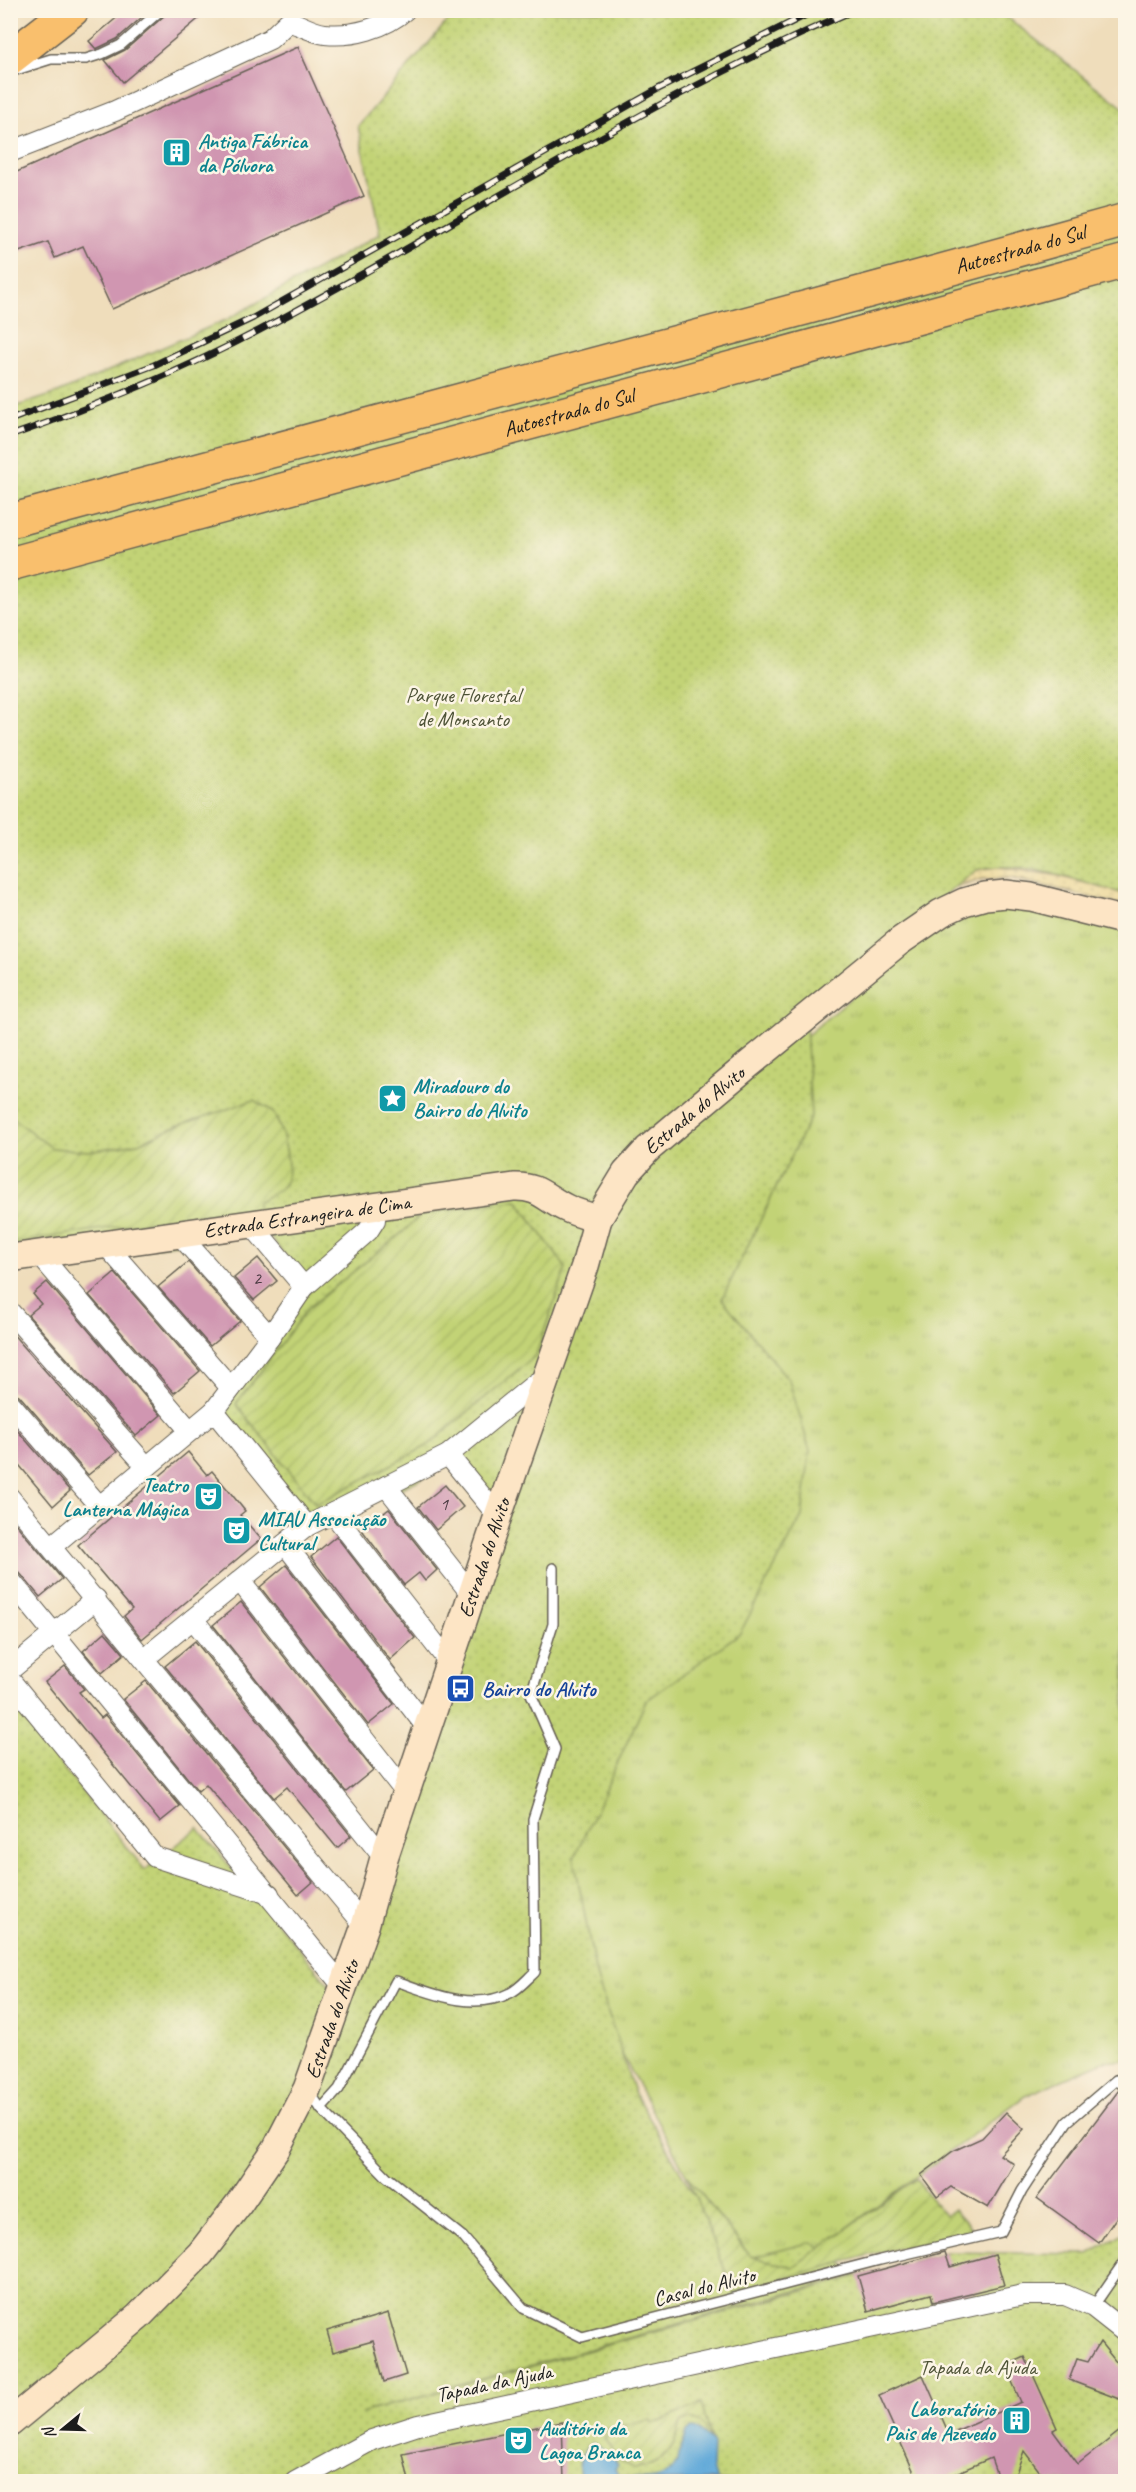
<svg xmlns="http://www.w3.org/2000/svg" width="1136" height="2492" font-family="Caveat,sans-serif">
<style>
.grass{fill:url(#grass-tufts);stroke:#6f7849;stroke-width:1.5}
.sand{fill:url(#sand-dots);stroke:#857b5d;stroke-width:1.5}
.park{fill:url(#park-dots);stroke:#6f7849;stroke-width:1.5}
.garden{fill:url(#garden-furrows);stroke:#6f7849;stroke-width:1.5}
.water{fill:#63aad9;stroke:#40637a;stroke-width:1.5}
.building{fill:#d096b1}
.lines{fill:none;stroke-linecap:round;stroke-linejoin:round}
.lane-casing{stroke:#666054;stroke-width:12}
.street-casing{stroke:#666054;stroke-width:22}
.secondary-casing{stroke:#666054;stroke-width:30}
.highway-casing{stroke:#666054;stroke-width:36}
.lane{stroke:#fff;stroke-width:9}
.street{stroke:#fff;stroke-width:20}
.secondary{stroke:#fde5c5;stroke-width:27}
.highway{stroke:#f9bf6d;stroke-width:33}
.rail-casing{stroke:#1c1c1c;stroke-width:7}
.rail{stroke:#fcf5e5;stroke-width:4.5;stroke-dasharray:14;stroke-linecap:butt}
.labels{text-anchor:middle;stroke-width:5;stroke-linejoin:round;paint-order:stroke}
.number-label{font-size:18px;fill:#493a41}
.culture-label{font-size:21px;font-weight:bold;fill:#0d838f;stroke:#fcf5e5;text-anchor:start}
.street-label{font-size:21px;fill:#1c1c1c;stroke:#fcf5e5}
.park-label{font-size:21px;fill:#4e5337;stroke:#fcf5e5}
.transit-label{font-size:21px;font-weight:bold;fill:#164399;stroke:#fcf5e5;text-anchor:start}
</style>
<defs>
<pattern id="grass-tufts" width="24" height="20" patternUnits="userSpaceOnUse" patternTransform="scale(1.5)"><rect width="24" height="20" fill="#c2d376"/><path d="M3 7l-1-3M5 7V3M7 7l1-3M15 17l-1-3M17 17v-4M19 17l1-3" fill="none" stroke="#a6b566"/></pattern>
<pattern id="sand-dots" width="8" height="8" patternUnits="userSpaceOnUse" patternTransform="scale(1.5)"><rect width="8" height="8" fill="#eeda9e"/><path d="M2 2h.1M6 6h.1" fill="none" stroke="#ccba88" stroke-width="1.8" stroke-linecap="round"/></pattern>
<pattern id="park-dots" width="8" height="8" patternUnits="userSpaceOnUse" patternTransform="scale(1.5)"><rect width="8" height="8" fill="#c2d376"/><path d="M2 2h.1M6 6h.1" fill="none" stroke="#a6b566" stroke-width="1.8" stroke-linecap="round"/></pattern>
<pattern id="garden-furrows" width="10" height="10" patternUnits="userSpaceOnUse" patternTransform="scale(1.5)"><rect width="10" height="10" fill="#c2d376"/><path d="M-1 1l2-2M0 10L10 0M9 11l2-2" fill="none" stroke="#a6b566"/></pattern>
</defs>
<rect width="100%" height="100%" fill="#fcf5e5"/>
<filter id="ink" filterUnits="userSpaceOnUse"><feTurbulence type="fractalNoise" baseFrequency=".0167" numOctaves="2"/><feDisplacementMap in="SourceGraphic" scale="12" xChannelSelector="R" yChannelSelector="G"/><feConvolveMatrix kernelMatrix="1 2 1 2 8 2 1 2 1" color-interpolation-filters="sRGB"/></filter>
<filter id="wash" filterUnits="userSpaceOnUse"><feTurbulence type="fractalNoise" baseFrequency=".008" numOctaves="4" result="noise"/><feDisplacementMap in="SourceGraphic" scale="24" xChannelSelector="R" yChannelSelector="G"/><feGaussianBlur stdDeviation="1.35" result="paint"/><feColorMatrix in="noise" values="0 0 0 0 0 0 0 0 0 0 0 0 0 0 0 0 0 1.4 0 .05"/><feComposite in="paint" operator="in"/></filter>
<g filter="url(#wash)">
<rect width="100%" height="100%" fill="#efddbb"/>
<polygon class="grass" points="1025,908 1125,931 1125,2060 1104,2062 1025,2096 793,2268 750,2256 687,2176 615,2041 582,1935 569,1839 673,1150 909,948 966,912"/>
<path class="sand" d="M1000 867 1055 875 1125 894V906L1012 878 982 879 949 890C964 870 975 869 1000 867Z"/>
<path class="park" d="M456 11H999L1125 109V894C1079 883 1025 858 977 870L805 1006 811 1116 722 1299 789 1380 810 1451 802 1516 740 1633 646 1701 574 1858 596 1975 634 2092 707 2217 750 2258 812 2242 857 2274 361 2413 945 2252 1088 2254 1125 2232V2481H11L10 1702 145 1870 198 1828 341 1999 505 1523 455 1462 312 1532 213 1413 312 1288 266 1232 11 1266V408L58 393 228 319 380 234 358 126Z"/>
<g class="garden">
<path d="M254 1100C259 1104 269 1108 273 1113 283 1128 296 1175 281 1188 275 1194 264 1198 257 1202V1211L193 1215 11 1243 10 1116 52 1148 89 1151 138 1143 177 1126Z"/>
<polygon points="517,1200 566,1268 536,1355 427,1446 316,1504 236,1404 307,1309 404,1231 422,1214"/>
<polygon points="687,2176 750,2256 793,2267 916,2179 945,2216 954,2209 976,2233 881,2252 734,2292"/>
<path d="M701 2404 713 2442 702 2423 690 2419 681 2423C673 2453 664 2462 634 2469L622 2462 605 2440 606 2429 651 2420 653 2424Z"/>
</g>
<path class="water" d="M691 2429 699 2430 713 2442 712 2469 718 2481H581C577 2468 579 2452 592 2443L613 2457 618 2465 615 2469 619 2476C637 2480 666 2483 676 2464 678 2461 677 2457 678 2454 681 2446 685 2442 687 2432Z"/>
<g id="blocks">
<g class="building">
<polygon points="126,10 150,10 117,39 96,49 89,41"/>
<polygon points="168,10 209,10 123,82 105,60 125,50 165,15"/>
<polygon points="298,47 364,196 112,309 83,246 55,258 48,242 10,255 10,175"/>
<polygon points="258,1258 277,1281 254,1300 234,1278"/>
<polygon points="188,1262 240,1321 210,1346 158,1287"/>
<polygon points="115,1273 200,1371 174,1393 89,1295"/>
<polygon points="47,1282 161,1415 136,1436 28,1315 41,1304 33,1294"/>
<polygon points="10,1331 117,1452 88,1475 19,1395 10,1391"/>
<polygon points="10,1422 70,1491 53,1506 10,1454"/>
<polygon points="188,1452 207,1475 212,1471 229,1491 245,1511 240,1515 261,1539 142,1639 124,1616 132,1609 78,1545"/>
<polygon points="445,1485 463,1507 436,1530 418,1507"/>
<polygon points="389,1509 437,1570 425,1581 419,1573 404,1585 362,1530"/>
<polygon points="10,1517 62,1579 40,1597 19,1572 10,1568"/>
<polygon points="336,1536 415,1638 390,1660 311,1557"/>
<polygon points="286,1565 394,1704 368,1725 260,1587"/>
<polygon points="241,1602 373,1770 346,1792 213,1625"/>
<polygon points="105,1632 124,1654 102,1673 83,1651"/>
<polygon points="195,1641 351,1836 337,1848 287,1787 274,1798 165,1666"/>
<polygon points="65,1666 84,1689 79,1692 101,1718 105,1715 180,1806 160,1822 45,1682"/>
<polygon points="146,1681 313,1882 298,1895 206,1784 198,1791 123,1699"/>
<polygon points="1119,2090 1125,2094 1125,2205 1099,2243 1037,2198"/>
<polygon points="1006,2112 1024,2129 1000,2155 1014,2164 988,2208 951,2187 937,2197 921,2175 953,2151 982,2138"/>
<polygon points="945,2252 950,2267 995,2254 1004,2285 933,2302 931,2294 868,2311 858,2276"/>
<polygon points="388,2313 406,2375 384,2382 373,2341 333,2352 327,2331"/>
<polygon points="1100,2342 1125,2373 1125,2381 1119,2399 1069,2380 1077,2359 1088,2362"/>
<polygon points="1025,2357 1057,2428 1053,2430 1078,2464 1125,2427 1125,2481 1047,2481 1024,2451 1013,2481 999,2481 991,2458 938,2481 918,2481 879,2395 923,2375 949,2434 1021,2402 1005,2366"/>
<polygon points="562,2422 564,2481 409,2481 403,2454"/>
</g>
</g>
</g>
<g filter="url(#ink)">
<use href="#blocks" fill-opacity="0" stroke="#666054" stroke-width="1.5"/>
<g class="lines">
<defs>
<g id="lane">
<polyline points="16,70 51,59 86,59 102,54 121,45 161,10"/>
<polyline points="309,2091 321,2109 387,2177 463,2237 523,2308 582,2337 880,2260 1001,2232 1022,2191 1067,2122 1116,2080 1126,2087"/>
<path d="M321 2109 339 2089 396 1981C431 1993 473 2012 510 1993 519 1989 527 1979 535 1972L533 1819 555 1749 531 1694 553 1624V1568"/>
<polyline points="1093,2307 1126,2259"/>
</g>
<g id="street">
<path d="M10 152 115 111 270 39 289 21C300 25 314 33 325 34 352 37 385 28 405 10"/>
<polyline points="251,1224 304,1287"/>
<polyline points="179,1234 270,1337"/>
<polyline points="105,1244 231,1388"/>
<polyline points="39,1254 190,1431"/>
<polyline points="10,1312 147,1467"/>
<polyline points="10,1403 100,1507"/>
<polyline points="214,1411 307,1526"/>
<polyline points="448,1455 498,1516"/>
<polyline points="386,1486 472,1595"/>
<polyline points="10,1498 365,1926"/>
<polyline points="333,1513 449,1662"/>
<polyline points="285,1544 428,1729"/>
<polyline points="52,1546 214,1411 270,1337 304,1287 368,1231 375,1220 375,1206"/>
<polyline points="10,1580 342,1985"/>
<polyline points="240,1581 406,1793"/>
<polyline points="193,1619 384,1858"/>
<polyline points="145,1658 307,1526 448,1455 536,1383 546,1382"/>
<polyline points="10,1670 96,1599"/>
<polyline points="10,1680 155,1857 269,1894"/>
<polyline points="295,2482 372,2440 418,2425 1023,2295 1065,2295 1093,2307 1126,2333"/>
</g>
<g id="secondary">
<path id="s1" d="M10 1258 514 1187C539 1186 545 1198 566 1208 576 1213 588 1216 598 1219"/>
<path id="s2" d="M10 2423 138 2317 201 2253 238 2205 276 2149 307 2089 365 1926 384 1858 498 1516 585 1266 598 1219 626 1173 648 1149 748 1065 900 941 941 913 964 902 985 896 1006 894 1031 897 1126 921"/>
</g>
<g id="highway">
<polyline points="10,58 72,10"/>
<path id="s3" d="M10 521 883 287 1126 220"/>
<path id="s4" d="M10 564 1126 261"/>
</g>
</defs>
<use href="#lane" class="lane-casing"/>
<use href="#street" class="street-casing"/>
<use href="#secondary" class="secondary-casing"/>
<use href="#highway" class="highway-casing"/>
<use href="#lane" class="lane"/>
<use href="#street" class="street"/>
<use href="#secondary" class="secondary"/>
<use href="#highway" class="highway"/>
<defs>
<g id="rail">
<polyline points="10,420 154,365 253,318 658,89 816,10"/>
<path d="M10 436C96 406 180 372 260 330 458 226 649 97 855 10"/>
</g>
</defs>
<use href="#rail" class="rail-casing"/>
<use href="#rail" class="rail"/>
</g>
</g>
<defs>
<symbol id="building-square" viewBox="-11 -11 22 22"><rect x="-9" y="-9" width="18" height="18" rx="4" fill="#0f9aa8" stroke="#fcf5e5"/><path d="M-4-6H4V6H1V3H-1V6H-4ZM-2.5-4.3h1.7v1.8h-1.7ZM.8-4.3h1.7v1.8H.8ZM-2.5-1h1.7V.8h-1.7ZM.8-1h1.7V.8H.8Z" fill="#fff"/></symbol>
<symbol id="sight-square" viewBox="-11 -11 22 22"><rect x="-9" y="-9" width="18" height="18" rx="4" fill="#0f9aa8" stroke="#fcf5e5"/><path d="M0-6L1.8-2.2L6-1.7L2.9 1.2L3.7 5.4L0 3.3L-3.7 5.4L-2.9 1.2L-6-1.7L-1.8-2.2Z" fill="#fff"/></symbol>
<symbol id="theatre-square" viewBox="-11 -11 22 22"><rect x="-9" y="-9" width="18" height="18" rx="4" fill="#0f9aa8" stroke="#fcf5e5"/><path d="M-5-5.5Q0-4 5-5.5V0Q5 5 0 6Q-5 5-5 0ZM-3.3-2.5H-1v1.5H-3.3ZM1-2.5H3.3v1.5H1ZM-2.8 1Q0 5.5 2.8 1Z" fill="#fff"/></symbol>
<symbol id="bus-square" viewBox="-11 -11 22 22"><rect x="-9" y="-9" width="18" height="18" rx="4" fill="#1a4fb4" stroke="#fcf5e5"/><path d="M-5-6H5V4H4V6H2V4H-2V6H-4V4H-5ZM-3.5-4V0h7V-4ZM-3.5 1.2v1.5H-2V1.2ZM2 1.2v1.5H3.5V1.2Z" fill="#fff"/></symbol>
</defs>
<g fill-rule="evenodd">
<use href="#building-square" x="160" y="136" width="33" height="33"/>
<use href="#sight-square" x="376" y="1082" width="33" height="33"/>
<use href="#theatre-square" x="192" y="1480" width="33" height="33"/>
<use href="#theatre-square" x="220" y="1514" width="33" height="33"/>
<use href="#bus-square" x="444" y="1672" width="33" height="33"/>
<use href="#building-square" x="1000" y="2404" width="33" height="33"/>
<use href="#theatre-square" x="502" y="2424" width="33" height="33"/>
</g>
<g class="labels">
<g class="number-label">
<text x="257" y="1284">2</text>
<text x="444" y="1510">1</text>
</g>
<g class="culture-label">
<text x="198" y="148">Antiga Fábrica<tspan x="198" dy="24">da Pólvora</tspan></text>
<text x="413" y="1093">Miradouro do<tspan x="413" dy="24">Bairro do Alvito</tspan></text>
<text x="188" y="1492" text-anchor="end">Teatro<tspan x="188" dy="24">Lanterna Mágica</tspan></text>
<text x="258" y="1526">MIAU Associação<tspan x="258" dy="24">Cultural</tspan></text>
<text x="995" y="2416" text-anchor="end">Laboratório<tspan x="995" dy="24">Pais de Azevedo</tspan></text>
<text x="539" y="2435">Auditório da<tspan x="539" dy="24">Lagoa Branca</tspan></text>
</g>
<g class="street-label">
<text dy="7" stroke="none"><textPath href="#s3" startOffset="1046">Autoestrada do Sul</textPath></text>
<text dy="7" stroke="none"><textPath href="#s4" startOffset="579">Autoestrada do Sul</textPath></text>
<text dy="7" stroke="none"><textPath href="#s2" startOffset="1516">Estrada do Alvito</textPath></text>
<text dy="7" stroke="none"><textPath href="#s1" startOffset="300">Estrada Estrangeira de Cima</textPath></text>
<text dy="7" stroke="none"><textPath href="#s2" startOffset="1012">Estrada do Alvito</textPath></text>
<text dy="7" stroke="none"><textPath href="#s2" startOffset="526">Estrada do Alvito</textPath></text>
<text transform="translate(704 2287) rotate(-14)" y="7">Casal do Alvito</text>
<text transform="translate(494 2383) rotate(-12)" y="7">Tapada da Ajuda</text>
</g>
<g class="park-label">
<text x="463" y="702">Parque Florestal<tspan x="463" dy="24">de Monsanto</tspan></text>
<text x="978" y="2374">Tapada da Ajuda</text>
</g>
<g class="transit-label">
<text x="482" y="1696">Bairro do Alvito</text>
</g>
</g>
<rect width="1136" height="2492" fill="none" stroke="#fcf5e5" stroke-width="36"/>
<g transform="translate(63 2429) rotate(251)" stroke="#fcf5e5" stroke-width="4.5" paint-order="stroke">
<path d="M0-4.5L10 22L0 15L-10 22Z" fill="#1c1c1c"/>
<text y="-9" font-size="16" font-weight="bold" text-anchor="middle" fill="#1c1c1c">N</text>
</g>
</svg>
